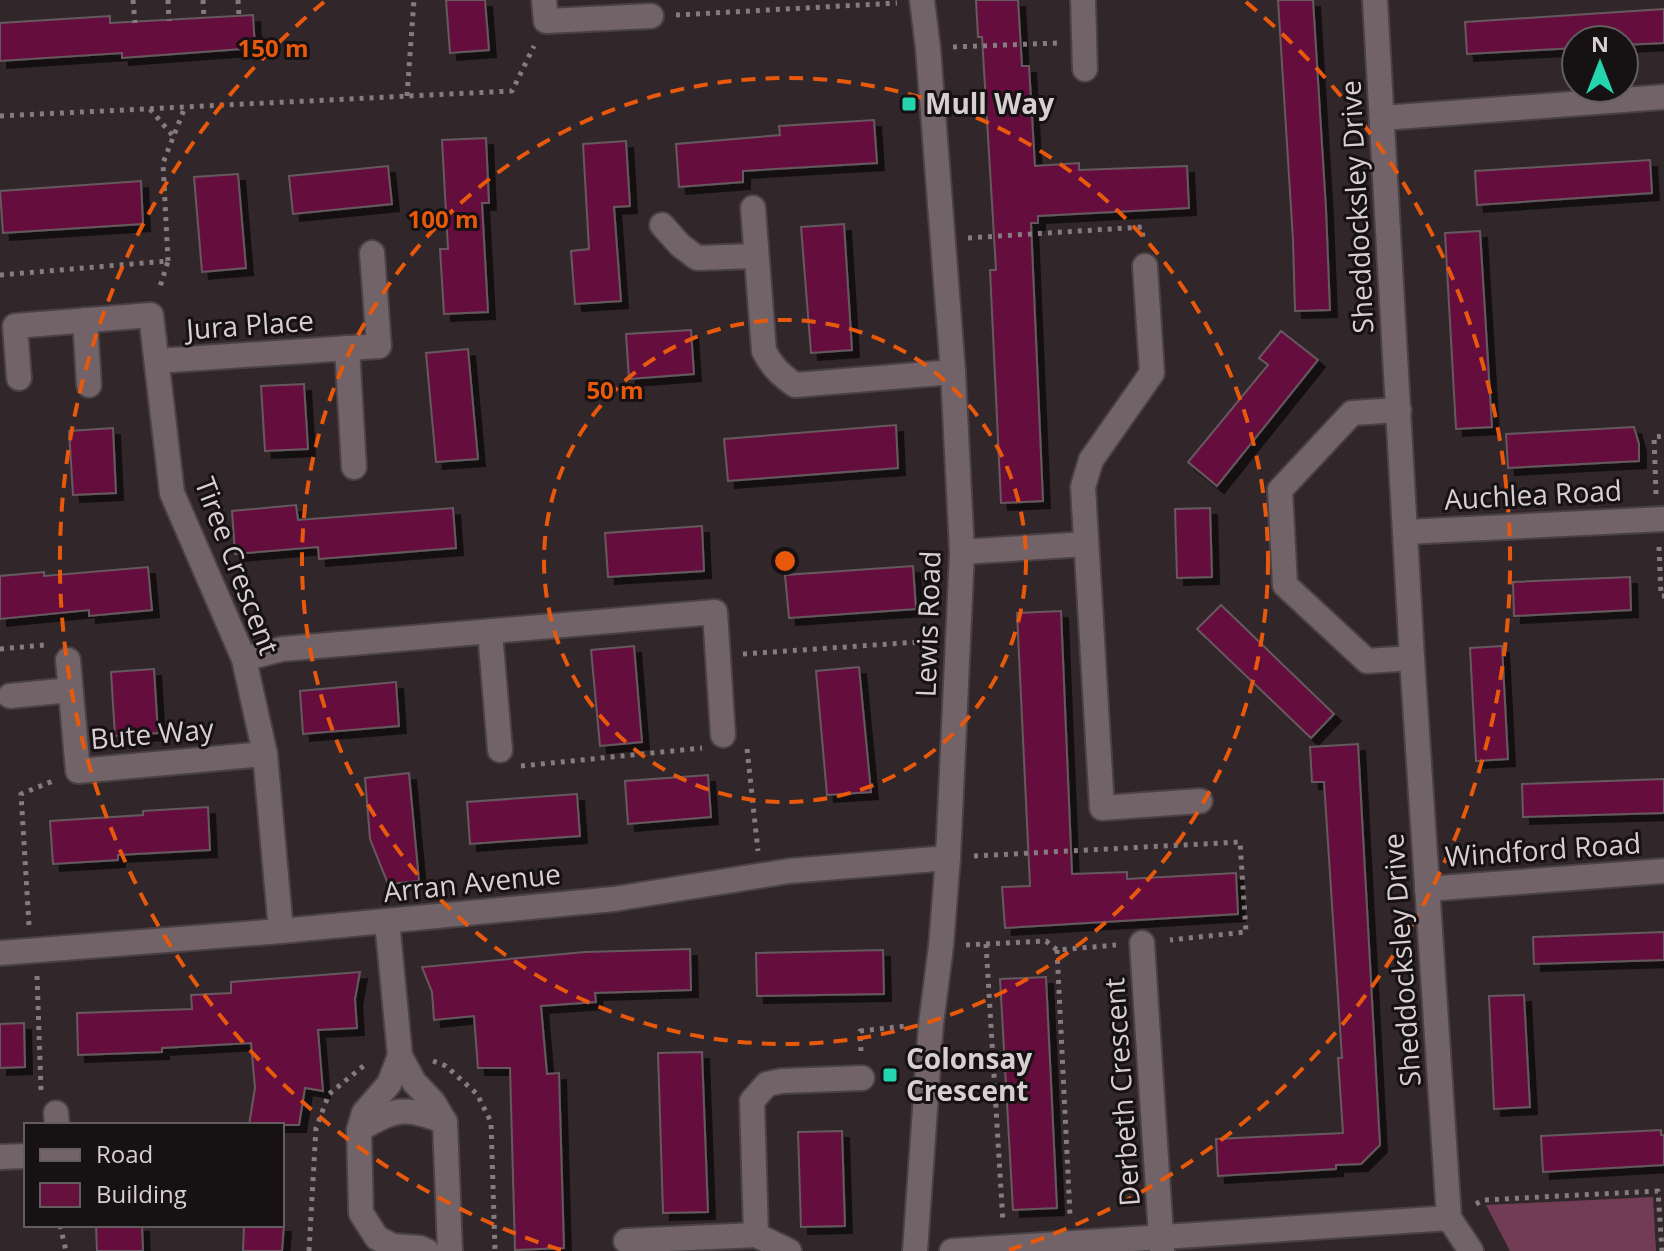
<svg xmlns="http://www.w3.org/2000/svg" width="1664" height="1251" font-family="'Open Sans',sans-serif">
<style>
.green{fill:#723c54}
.building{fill:#65113e;stroke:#66595e;stroke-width:2;filter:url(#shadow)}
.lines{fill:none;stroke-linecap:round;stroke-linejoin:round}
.minor-casing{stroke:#4a4145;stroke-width:28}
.path{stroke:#857c7f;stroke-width:5;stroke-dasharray:4 6;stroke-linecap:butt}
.minor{stroke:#716368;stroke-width:24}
.ring{fill:none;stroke:#e8590c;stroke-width:4;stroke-dasharray:14 10}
.poi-dot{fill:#24d5ae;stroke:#161113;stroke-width:3}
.labels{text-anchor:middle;stroke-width:6;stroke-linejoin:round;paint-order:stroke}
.poi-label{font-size:28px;font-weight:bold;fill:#d7cfd2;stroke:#161113;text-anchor:start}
.street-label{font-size:28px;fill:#d7cfd2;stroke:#161113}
.centre{fill:#e8590c;stroke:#161113;stroke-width:4}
.ring-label{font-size:24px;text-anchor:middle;font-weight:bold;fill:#e8590c;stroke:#161113;stroke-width:6;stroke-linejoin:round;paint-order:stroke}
</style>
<defs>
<filter id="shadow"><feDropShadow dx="7" dy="7" stdDeviation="0" flood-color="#0009"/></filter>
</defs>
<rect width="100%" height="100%" fill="#31262a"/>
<polygon class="green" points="1653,1197 1656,1251 1510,1251 1486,1205"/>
<g class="building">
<polygon points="446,0 485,0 489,50 450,53"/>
<polygon points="976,0 1018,0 1022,66 1029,66 1035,166 1079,163 1079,170 1187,166 1189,208 1038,216 1038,223 1031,223 1043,501 1001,503 990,270 996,270 982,37 978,37"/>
<polygon points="1278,0 1313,0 1326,209 1330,310 1295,311 1293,240"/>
<polygon points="1664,9 1664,43 1624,45 1624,40 1576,40 1576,48 1467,54 1465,22"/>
<polygon points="253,15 255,48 122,58 122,53 0,61 0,23 110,16 110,23"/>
<polygon points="874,120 877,163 743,171 743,182 679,187 676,144 780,135 779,126"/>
<polygon points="486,138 489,203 482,203 488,312 444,314 440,249 448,249 442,140"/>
<polygon points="626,141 630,206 614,207 621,301 575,304 571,251 589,249 583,144"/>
<polygon points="1650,160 1652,193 1477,205 1475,171"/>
<polygon points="388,166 392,204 293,214 289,176"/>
<polygon points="238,174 246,268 202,272 194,177"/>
<polygon points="141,181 143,224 3,233 0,191"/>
<polygon points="844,224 852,350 811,353 801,227"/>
<polygon points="1480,231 1492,427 1456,429 1445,233"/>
<polygon points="691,330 694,374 629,379 626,334"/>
<polygon points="1281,331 1318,360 1217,486 1188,462 1268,365 1259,358"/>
<polygon points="468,349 478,459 436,462 426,353"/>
<polygon points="304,384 308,449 265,451 261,386"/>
<polygon points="896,425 898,468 728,481 724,439"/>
<polygon points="1634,427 1639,444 1639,461 1508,468 1506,434"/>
<polygon points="113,428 116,493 73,495 69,431"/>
<polygon points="296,505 298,520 453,508 456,548 319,559 318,547 235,554 232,511"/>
<polygon points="1210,508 1212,577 1177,578 1175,509"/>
<polygon points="702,526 704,571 608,577 605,533"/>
<polygon points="913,566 916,609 789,618 785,575"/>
<polygon points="148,567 152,610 89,616 89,610 0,619 0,576 44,572 44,576"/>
<polygon points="1630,577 1631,610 1514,616 1513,582"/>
<polygon points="1221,605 1334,714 1311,738 1197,629"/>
<polygon points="1061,611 1072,874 1127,872 1127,879 1236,873 1238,914 1005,928 1002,887 1030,886 1017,613"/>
<polygon points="634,646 642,742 600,746 591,650"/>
<polygon points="1502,646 1508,759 1476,761 1470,648"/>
<polygon points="859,667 871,792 827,795 816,671"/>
<polygon points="154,669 158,733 115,736 111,672"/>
<polygon points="396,682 399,726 303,734 300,691"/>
<polygon points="1358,744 1380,1145 1361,1164 1336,1165 1336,1169 1218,1176 1216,1139 1343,1133 1338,1058 1342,1058 1324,782 1312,782 1310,747"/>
<polygon points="409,773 419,881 388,884 370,839 365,778"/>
<polygon points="708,775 711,817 628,824 625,781"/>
<polygon points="1664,779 1664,813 1523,817 1522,784"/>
<polygon points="577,794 580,836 470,844 467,802"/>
<polygon points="208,807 210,850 118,855 118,860 53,864 50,821 143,815 143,811"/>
<polygon points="1664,932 1664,960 1534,964 1533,937"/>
<polygon points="690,949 691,990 595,993 596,1002 541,1006 547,1074 559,1073 564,1248 515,1250 510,1068 478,1068 474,1016 434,1020 432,992 422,967 585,952"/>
<polygon points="883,950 884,994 757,996 756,953"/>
<polygon points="360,972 355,999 357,1028 318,1030 323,1091 305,1088 299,1125 249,1125 255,1088 251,1043 162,1048 162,1052 78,1055 77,1013 192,1009 191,995 231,993 231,982"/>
<polygon points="1046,977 1057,1208 1013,1210 1000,979"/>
<polygon points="1524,995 1530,1107 1494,1109 1489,996"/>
<polygon points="24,1023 25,1067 0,1068 0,1024"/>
<polygon points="702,1052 708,1212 663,1213 658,1053"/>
<polygon points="1661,1130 1661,1135 1664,1135 1664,1165 1543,1172 1541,1136"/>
<polygon points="842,1131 845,1226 801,1227 798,1132"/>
<polygon points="96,1225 142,1225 143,1251 97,1251"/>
<polygon points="244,1225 284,1225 282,1251 243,1251"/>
</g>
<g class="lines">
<defs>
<g id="minor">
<polyline points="544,0 546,21 651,16"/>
<polyline points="1083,0 1085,69"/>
<polyline points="1375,0 1412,658 1449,1218 1471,1251"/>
<polyline points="1383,118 1664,97"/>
<path d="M753 208 764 351C772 367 781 375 795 385L953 372"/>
<polyline points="662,225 680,245 697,258 756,256"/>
<polyline points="1145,266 1152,373 1091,460 1083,487 1102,808 1200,801"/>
<polyline points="85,320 89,385"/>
<polyline points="347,348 354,467"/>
<polyline points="157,361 379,346 372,253"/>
<polyline points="19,378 15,326 151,315 172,493 244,659 265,754 281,931"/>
<polyline points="1399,410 1352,413 1280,490 1285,585 1367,661 1412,658"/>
<polyline points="1406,532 1664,519"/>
<polyline points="962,552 1086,544"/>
<polyline points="490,632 500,750"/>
<polyline points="244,659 282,649 715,612 723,735"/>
<polyline points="68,660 78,771 265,754"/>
<polyline points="10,696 70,690"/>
<polyline points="1427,889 1664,871"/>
<polyline points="387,921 400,1056 414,1082 433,1102 445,1122 450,1251"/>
<polyline points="1142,943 1162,1251"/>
<polyline points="0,953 281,931 614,899 789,871 948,858"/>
<polyline points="400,1056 389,1084 364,1113 359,1130 361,1213 377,1238 393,1246 420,1248 427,1251"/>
<polyline points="56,1113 57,1125"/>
<path d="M359 1130C393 1108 407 1106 445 1122"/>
<polyline points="0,1157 26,1156"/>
<polyline points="626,1241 756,1235"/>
<polyline points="789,1251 756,1235 752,1101 767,1084 782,1081 862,1078"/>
<polyline points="915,1251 931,1024 941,946 948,858 962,552 953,372 928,48 922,0"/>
<polyline points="952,1251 1449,1218"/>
</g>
</defs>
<use href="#minor" class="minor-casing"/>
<g class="path">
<polyline points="133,0 135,23"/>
<polyline points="168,0 169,21"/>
<polyline points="203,0 204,19"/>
<polyline points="238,0 239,16"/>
<polyline points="676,15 897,3"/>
<polyline points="953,47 1059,43"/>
<polyline points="407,96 414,0"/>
<polyline points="150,109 173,136"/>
<polyline points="0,116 512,91 534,46"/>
<polyline points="968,238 1142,227 1143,239"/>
<polyline points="168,261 163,163 185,107"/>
<polyline points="0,275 168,261 159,290"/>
<polyline points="1656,494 1654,437 1664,436"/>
<polyline points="1659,547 1661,596 1664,596"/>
<polyline points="0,649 45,645"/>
<polyline points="743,654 933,641"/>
<polyline points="747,749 758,851"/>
<polyline points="521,766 702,748"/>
<polyline points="974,856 1240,842 1246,932 1170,940"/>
<polyline points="29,925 21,794 53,781"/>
<polyline points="986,944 1003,1223"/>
<polyline points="966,945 1046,941 1057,950 1116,945"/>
<polyline points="1057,950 1070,1215"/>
<polyline points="37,976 41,1090"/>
<polyline points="861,1051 860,1031 906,1026"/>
<polyline points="433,1061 446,1066 477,1094 491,1122 495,1251"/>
<polyline points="1476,1204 1483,1200 1658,1191 1662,1251"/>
<polyline points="60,1225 66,1251"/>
<polyline points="309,1251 316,1128 329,1094 366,1064"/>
</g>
<use href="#minor" class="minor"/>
</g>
<g class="ring">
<circle cx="785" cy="561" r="241"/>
<circle cx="785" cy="561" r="483"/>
<path d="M561 1250A724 724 0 0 1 324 2M1246 2A724 724 0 0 1 1009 1250"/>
</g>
<g class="poi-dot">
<rect x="901" y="96" width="16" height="16" rx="4"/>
<rect x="882" y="1067" width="16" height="16" rx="4"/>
</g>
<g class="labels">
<g class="poi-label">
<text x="925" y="114">Mull Way</text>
<text x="906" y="1069">Colonsay<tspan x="906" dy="32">Crescent</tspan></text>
</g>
<g class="street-label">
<text transform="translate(1357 207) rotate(-93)" y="10">Sheddocksley Drive</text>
<text transform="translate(250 325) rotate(-4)" y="10">Jura Place</text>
<text transform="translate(1533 495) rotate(-3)" y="10">Auchlea Road</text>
<text transform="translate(237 566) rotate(69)" y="10">Tiree Crescent</text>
<text transform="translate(928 624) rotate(-88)" y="10">Lewis Road</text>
<text transform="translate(152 734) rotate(-5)" y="10">Bute Way</text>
<text transform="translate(1543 850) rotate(-4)" y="10">Windford Road</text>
<text transform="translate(472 883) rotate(-6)" y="10">Arran Avenue</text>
<text transform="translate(1402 960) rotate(-94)" y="10">Sheddocksley Drive</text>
<text transform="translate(1122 1092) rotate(-94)" y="10">Derbeth Crescent</text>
</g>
</g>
<circle cx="785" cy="561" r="12" class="centre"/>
<g class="ring-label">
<text x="273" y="57">150 m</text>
<text x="443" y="228">100 m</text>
<text x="615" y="399">50 m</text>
</g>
<rect x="24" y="1123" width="260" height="104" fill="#161113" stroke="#635d5f" stroke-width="2"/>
<rect x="40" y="1149" width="40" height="12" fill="#716368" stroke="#635d5f" stroke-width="2"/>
<text x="96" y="1163" font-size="24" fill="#d7cfd2">Road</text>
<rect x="40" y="1183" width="40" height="24" fill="#65113e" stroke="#635d5f" stroke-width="2"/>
<text x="96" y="1203" font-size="24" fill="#d7cfd2">Building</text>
<g transform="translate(1600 64)"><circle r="38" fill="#161113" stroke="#635d5f" stroke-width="2"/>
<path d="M0-6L14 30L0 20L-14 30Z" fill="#24d5ae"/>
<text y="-12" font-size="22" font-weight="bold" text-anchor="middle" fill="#d7cfd2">N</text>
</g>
</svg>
